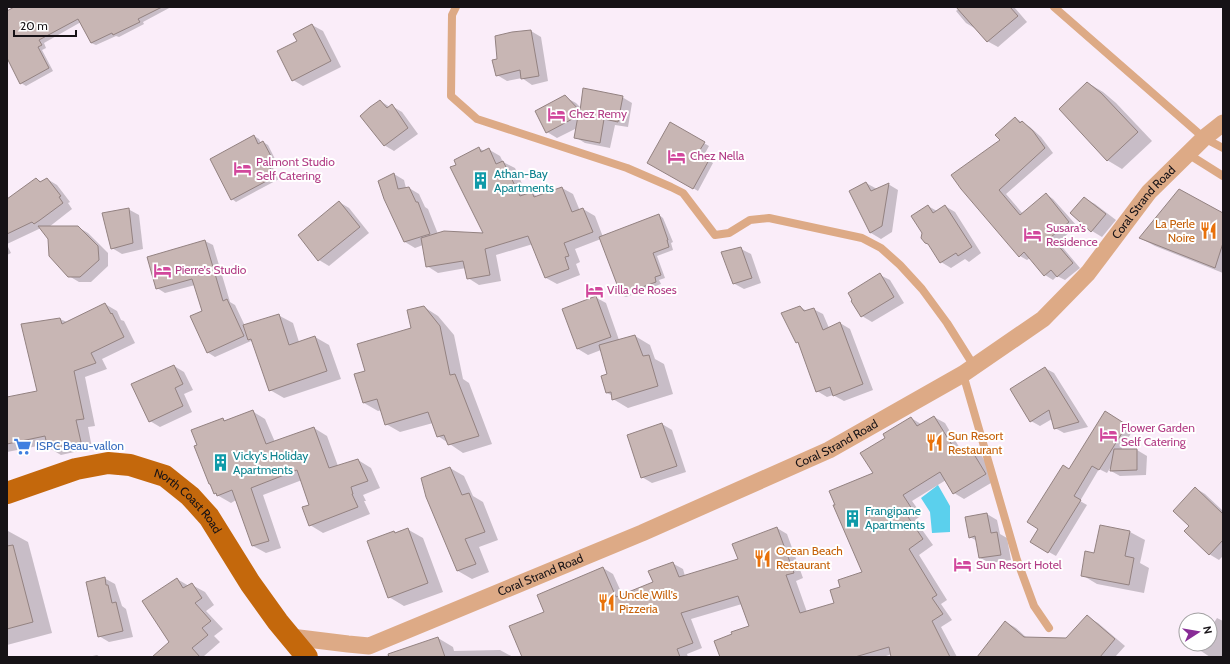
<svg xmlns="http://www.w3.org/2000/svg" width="1230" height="664" font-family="Cabin,sans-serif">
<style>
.water{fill:#5bd0ed}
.shadow{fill:#0003}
.building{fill:#c8b6b4;stroke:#938281}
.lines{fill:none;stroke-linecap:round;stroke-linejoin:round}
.service{stroke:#ddaa86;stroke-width:8}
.minor{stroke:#ddaa86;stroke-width:17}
.primary{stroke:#c4680c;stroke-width:22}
.labels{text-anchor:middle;stroke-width:4;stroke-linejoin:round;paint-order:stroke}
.hotel-label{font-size:12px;fill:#b23c85;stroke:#fff;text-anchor:start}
.culture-label{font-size:12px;fill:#0d838f;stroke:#fff;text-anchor:start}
.street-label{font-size:12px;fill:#161216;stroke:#fff}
.food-label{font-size:12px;fill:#c56008;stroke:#fff;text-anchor:start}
.shop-label{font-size:12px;fill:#366cbe;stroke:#fff;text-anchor:start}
</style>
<rect width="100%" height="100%" fill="#faedf9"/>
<polygon class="water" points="938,485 950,506 950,532 932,533 930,512 921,498"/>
<g class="shadow">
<polygon points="16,7 171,7 143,22 144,24 119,37 116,36 96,45 91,43 81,22 44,43 46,48 42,50 53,71 26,86 21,83 7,56 7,12"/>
<polygon points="961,7 1014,7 1027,22 998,47 987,41 976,29 966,23 956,11"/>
<polygon points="312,25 323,31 341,67 303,86 293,80 298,41"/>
<polygon points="531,31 541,37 548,81 532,85 522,78 507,81 497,75 498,60"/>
<polygon points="1088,83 1103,92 1116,103 1152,141 1122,169 1107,160"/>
<polygon points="565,97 576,103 581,108 622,97 632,103 628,127 615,125 610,148 585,143 575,137 577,128 557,138 547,132"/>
<polygon points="380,101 390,107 392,106 402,112 418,134 394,151 384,145"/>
<polygon points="1015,118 1030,127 1041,137 1053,153 1006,194 1023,214 1046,194 1053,199 1077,226 1058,242 1080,268 1065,280 1057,276 1053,280 1045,275 1030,258 1027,260 1020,256 962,189 1002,140"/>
<polygon points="670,124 709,146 703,157 713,163 698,191 649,162"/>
<polygon points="254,136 259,139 261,143 263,142 268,145 276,161 271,164 279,179 236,202 232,199"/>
<polygon points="479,148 484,151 488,149 500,156 503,162 515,168 527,195 532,193 538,197 562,188 573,194 580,211 583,209 595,216 603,237 659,215 663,218 673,242 671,243 673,250 657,256 665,278 659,280 661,284 626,297 621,295 601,239 575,249 580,262 576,264 580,275 557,284 546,278 533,244 496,255 501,281 479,285 468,278 466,268 438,273 427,266 423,245 415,248 405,242 394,174 404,180 406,188 409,188 419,194 425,207 428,209 438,234 484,234 457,165"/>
<polygon points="37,179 42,182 47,179 57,185 70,202 68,203 72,209 49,227 78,227 88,233 108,253 108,266 91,282 79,282 69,276 49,239 41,228 7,244 7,206"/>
<polygon points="866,183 877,189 888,184 898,190 892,232 881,239 871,233 850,191"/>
<polygon points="1084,198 1095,204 1116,220 1102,237 1092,231"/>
<polygon points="339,202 349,208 369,233 329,266 319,260"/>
<polygon points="928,206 937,211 945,206 955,212 981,253 969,262 965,259 951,268 941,262 930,245 926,243"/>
<polygon points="128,209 139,215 143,249 122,254 112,248"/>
<polygon points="1223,215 1223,273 1155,246 1140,238"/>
<polygon points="205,241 213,245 230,302 235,305 245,326 278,315 293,323 299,342 315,337 329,345 341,379 284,398 270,390 253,342 251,341 215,357 207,352 203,311 195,285 165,293 157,288 149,258"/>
<polygon points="7,245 11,253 7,255"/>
<polygon points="741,249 751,254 761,283 744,289 733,283"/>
<polygon points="880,275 890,280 904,303 872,322 862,316"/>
<polygon points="595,297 606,303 619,340 635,336 650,345 655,359 664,364 673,394 628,408 613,399 613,396 607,393 608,375 601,350 588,355 578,349 563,310"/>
<polygon points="105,304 117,311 121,320 124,321 135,343 102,359 107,369 85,377 95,426 88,427 92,448 61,455 49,448 48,444 7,452 7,398 38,392 60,319 67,322"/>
<polygon points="424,307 438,316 454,335 463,379 469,383 492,444 463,453 438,436 433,423 400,432 386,424 382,410 378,411 364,403 366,371 412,329"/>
<polygon points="800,307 807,311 813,309 823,314 829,328 840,323 850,329 873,390 844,401 833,395 827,397 817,391 799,344 797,342"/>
<polygon points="174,366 184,372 193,390 184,394 192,412 160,427 150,421"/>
<polygon points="1045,368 1054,373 1088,427 1064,433 1055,428 1052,419 1040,426 1031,421"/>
<polygon points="252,411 265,419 275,442 314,428 327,436 338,466 358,460 371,468 380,488 363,495 366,501 364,501 370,514 323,533 310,525 311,505 302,480 263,495 281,548 266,553 253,546 236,500 231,503 217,495 215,493 212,485 209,484 198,445 223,419 226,421"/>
<polygon points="1112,416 1133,430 1121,450 1137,450 1147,456 1146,475 1120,476 1111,471 1112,465 1107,473 1099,469 1080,501 1087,505 1056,556 1031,542 1069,470"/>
<polygon points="934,417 945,423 962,452 969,447 980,453 996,480 964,499 954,493 946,480 912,501 922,515 915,520 933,545 919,555 947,600 941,604 952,620 941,627 957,657 892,657 892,654 883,657 721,657 750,626 742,604 691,619 702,648 687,654 688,657 523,657 545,613 603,568 613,574 623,596 654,583 672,563 683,569 685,576 739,560 777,528 787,534 803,578 796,581 807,612 835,603 841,587 864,573 874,474 886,438 911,418 921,424"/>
<polygon points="662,424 672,430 686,472 652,483 642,477"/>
<polygon points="450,468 464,476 473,496 483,502 498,540 479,547 489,572 472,579 458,571"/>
<polygon points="1195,488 1205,494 1223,511 1223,556 1219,560 1209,554 1190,526"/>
<polygon points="987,514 997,520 1000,534 1007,538 1011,560 990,563 980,558 977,541 970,537"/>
<polygon points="407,529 423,538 443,592 404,606 389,597 394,532 396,533"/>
<polygon points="7,531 8,531 28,542 52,633 7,645"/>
<polygon points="1130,532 1145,540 1140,563 1149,568 1144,593 1097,584 1082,575 1095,555"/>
<polygon points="104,578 115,584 122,606 126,609 133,637 109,642 99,636"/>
<polygon points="177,579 189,586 192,585 205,592 214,605 206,611 223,629 214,636 220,642 204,656 205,657 153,657 170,642"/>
<polygon points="1087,617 1098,623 1125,646 1115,657 978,657 1006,622 1016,628 1027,638 1066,640"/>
<polygon points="1217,618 1223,621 1223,657 1210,657 1198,649 1201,644 1210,644 1210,629"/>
<polygon points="438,638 453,647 454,651 500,650 513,657 383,657"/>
<polygon points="97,655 100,657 88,657"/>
</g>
<g class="building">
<polygon points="14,7 162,7 138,19 140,22 113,35 112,33 91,43 78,19 39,40 42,45 38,47 49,68 20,84 7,58 7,11"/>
<polygon points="956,7 1010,7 1018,16 987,42"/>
<polygon points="312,24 331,61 292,81 277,51 297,41 293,34"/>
<polygon points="531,30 539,76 521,79 520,70 496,76 492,60 497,59 495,36 512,32"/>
<polygon points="1087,82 1101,93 1138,132 1107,161 1059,109"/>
<polygon points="583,88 623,96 618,122 604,119 600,143 574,138 578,116 546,133 535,111 565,95 580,111"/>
<polygon points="380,100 387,108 392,104 408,128 384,146 360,116 370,107"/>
<polygon points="1015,117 1020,123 1022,121 1033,131 1045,148 999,190 1020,215 1046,193 1069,222 1051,237 1073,263 1057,277 1051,270 1044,276 1024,252 1019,257 961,189 951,175 1000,140 995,135"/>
<polygon points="670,122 705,142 698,153 709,160 693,189 647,163"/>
<polygon points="254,135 258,144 263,141 272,158 267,161 274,177 231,200 210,159"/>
<polygon points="479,147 481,152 489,148 496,164 503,161 520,196 532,192 534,197 562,187 572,212 583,208 593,232 564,243 569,256 565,257 569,269 545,278 528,236 485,249 490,275 467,279 463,261 426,267 421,238 444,231 483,233 450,167 456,165 454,160"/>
<polygon points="394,173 398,189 409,187 416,202 418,202 430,234 404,242 384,199 378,181"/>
<polygon points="36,178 40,182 47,178 61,196 59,197 63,203 40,220 34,224 32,222 7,234 7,199"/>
<polygon points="866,182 871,191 889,183 882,226 870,233 849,191"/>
<polygon points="1179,189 1223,213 1223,243 1215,268 1139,238"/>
<polygon points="1084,197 1106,214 1091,232 1070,213"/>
<polygon points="339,201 360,227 318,261 298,235"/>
<polygon points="928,205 933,213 945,205 972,247 958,256 956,253 940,263 928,244 925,243 921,238 922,233 911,216"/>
<polygon points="129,208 133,243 111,249 102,213"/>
<polygon points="659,214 668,240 667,240 669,247 653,253 661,275 655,277 656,282 621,295 599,237"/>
<polygon points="38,226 78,226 98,246 99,260 80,277 68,277 49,256 48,239"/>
<polygon points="205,240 223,301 227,299 244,336 207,353 190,316 202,311 192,279 156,289 147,257"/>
<polygon points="741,247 752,278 733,284 721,252"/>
<polygon points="880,273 894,297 861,317 851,301 852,300 848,293"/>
<polygon points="596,296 611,337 577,349 562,309"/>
<polygon points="105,303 111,314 112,313 124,337 91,353 96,363 74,371 84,419 76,420 81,442 48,449 45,436 7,444 7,397 37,391 21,324 60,318 62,324"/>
<polygon points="424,306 440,326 450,375 455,374 479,436 448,445 444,435 437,437 428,412 385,425 377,399 363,403 354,374 365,371 357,344 411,328 407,310"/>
<polygon points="800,306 804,311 814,308 823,330 840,322 863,384 833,396 830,387 816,392 798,342 796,343 781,313"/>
<polygon points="279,314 289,345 315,336 327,371 269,391 251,339 248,340 243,325"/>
<polygon points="635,335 643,356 649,355 658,386 612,400 611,392 606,393 601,376 607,374 599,345"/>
<polygon points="174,365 183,384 175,388 183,406 149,422 131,384"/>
<polygon points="1045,367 1079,422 1054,429 1049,410 1030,422 1010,389"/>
<polygon points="253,410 266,444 314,427 329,468 358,459 368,481 351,487 353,494 352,494 358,507 309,526 302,507 309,505 297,470 251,488 269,541 252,546 232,490 217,496 216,493 214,494 210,484 209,484 194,446 197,445 191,430 223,418 224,421"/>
<polygon points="1105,411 1127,425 1099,470 1092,466 1074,496 1081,500 1048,553 1030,542 1038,529 1027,522 1063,465 1069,469"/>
<polygon points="934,416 957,453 969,446 986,474 953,494 940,472 903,495 912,509 906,514 923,539 909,549 937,595 932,598 943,614 932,621 950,657 891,657 889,647 855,657 720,657 714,641 732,634 731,632 749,626 738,596 681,613 693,643 677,649 680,657 522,657 509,626 544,612 537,595 603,567 616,597 653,582 648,571 673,562 679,577 738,559 732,544 777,527 794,573 786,575 800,613 834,603 830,590 840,587 838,580 862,572 833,505 835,505 829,491 873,473 860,453 885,438 883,434 911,417 917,426"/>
<polygon points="662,423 677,466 641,478 627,435"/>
<polygon points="1114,449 1137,449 1137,470 1110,471"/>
<polygon points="450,467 462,495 469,493 485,532 465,539 476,564 457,571 426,497 421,478"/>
<polygon points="1195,487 1223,514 1223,540 1209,555 1184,531 1189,526 1173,511"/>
<polygon points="987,513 991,533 997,532 1001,555 979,558 975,536 969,538 965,517"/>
<polygon points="1100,525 1130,531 1125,556 1134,558 1129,585 1081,576 1085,551 1094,553"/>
<polygon points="408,528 428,583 388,598 367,541 394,531 395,533"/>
<polygon points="13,545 33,622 7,629 7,546"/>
<polygon points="105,577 106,585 108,585 112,603 116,602 123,631 98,637 86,582"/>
<polygon points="177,578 183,588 192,583 202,598 195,603 211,621 202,628 208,635 192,648 200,657 152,657 169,642 142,601"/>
<polygon points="1087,615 1115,639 1100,657 977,657 1005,621 1024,637 1066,638"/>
<polygon points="438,637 445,657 389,657 388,654"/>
</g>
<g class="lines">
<g class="service">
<polyline points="456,7 452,15 451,96 477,119 627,168 671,187 683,193 715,235 729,233 750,220 769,218 862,238 881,248 900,265 922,289 947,323 974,366"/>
<polyline points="1054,7 1204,138 1223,148"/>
<polyline points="1188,154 1223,176"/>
<polyline points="963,374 1017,560 1034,606 1049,628"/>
</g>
<path class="minor" id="s1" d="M291 637 348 644 369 646 642 533 829 450 963 374 1043 319 1088 273 1149 192 1204 138 1223 123"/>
<path class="primary" id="s2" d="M7 493 76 469 108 463 130 465 165 476 190 496 209 517 250 583 278 622 307 657"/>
</g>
<defs>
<symbol id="hotel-bare" viewBox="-9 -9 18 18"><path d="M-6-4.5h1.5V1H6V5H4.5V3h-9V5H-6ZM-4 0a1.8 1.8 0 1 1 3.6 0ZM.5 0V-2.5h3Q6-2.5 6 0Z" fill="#d1479c" stroke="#fff" stroke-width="2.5" paint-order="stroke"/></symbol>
<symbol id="building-bare" viewBox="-9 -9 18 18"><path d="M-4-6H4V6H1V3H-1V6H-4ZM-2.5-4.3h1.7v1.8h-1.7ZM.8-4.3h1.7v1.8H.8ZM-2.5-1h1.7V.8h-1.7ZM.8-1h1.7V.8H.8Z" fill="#0f9aa8" stroke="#fff" stroke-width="2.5" paint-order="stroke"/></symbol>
<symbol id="restaurant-bare" viewBox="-9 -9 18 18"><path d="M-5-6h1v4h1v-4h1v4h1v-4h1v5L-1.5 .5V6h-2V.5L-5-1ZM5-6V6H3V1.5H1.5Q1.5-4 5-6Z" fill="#e8710a" stroke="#fff" stroke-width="2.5" paint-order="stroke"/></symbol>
<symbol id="supermarket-bare" viewBox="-9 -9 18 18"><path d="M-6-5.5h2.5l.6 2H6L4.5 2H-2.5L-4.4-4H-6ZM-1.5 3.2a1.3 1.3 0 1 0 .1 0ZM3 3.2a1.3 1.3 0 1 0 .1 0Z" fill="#3f7fe0" stroke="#fff" stroke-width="2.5" paint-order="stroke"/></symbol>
</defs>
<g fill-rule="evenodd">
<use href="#hotel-bare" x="544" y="102" width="25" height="25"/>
<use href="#hotel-bare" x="664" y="144" width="25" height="25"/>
<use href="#hotel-bare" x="230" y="156" width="25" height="25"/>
<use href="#building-bare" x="468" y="168" width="25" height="25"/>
<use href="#restaurant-bare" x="1196" y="218" width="25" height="25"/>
<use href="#hotel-bare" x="1020" y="222" width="25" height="25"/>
<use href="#hotel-bare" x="150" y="258" width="25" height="25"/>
<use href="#hotel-bare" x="582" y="278" width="25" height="25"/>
<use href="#hotel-bare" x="1096" y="422" width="25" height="25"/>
<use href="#restaurant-bare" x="922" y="430" width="25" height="25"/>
<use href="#supermarket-bare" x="10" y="434" width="25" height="25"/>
<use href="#building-bare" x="208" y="450" width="25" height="25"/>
<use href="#building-bare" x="840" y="506" width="25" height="25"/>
<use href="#restaurant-bare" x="750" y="546" width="25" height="25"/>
<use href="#hotel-bare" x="950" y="552" width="25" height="25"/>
<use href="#restaurant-bare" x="594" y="590" width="25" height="25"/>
</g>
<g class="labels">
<g class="hotel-label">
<text x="569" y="118">Chez Remy</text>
<text x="690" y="160">Chez Nella</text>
<text x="256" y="166">Palmont Studio<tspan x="256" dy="14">Self Catering</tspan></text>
<text x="1046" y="232">Susara's<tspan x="1046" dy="14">Residence</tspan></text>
<text x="175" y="274">Pierre's Studio</text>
<text x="607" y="294">Villa de Roses</text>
<text x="1121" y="432">Flower Garden<tspan x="1121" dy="14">Self Catering</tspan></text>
<text x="976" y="569">Sun Resort Hotel</text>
</g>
<g class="culture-label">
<text x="494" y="178">Athan-Bay<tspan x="494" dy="14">Apartments</tspan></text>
<text x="233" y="460">Vicky's Holiday<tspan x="233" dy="14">Apartments</tspan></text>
<text x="865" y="515">Frangipane<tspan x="865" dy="14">Apartments</tspan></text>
</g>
<g class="street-label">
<text dy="4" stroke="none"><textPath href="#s1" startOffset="984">Coral Strand Road</textPath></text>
<text dy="4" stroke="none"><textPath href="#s1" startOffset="588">Coral Strand Road</textPath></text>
<text dy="4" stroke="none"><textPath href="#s2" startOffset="198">North Coast Road</textPath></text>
<text dy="4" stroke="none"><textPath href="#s1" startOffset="264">Coral Strand Road</textPath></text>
</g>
<g class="food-label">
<text x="1195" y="228" text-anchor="end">La Perle<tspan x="1195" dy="14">Noire</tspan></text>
<text x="948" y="440">Sun Resort<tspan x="948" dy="14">Restaurant</tspan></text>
<text x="776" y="555">Ocean Beach<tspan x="776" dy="14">Restaurant</tspan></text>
<text x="619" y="599">Uncle Will's<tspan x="619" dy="14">Pizzeria</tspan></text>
</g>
<g class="shop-label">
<text x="36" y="450">ISPC Beau-vallon</text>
</g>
</g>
<rect width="1230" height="664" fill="none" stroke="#161216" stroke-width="16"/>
<g transform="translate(1198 632) rotate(78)"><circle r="19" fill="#ffffff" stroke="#a2a0a2"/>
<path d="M0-3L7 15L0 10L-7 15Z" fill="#882b96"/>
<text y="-6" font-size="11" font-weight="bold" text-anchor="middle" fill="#161216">N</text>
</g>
<path d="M14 30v6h62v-6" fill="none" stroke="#161216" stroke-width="2"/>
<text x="20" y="30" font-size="12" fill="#161216" stroke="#ffffff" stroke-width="3" paint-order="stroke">20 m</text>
</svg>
